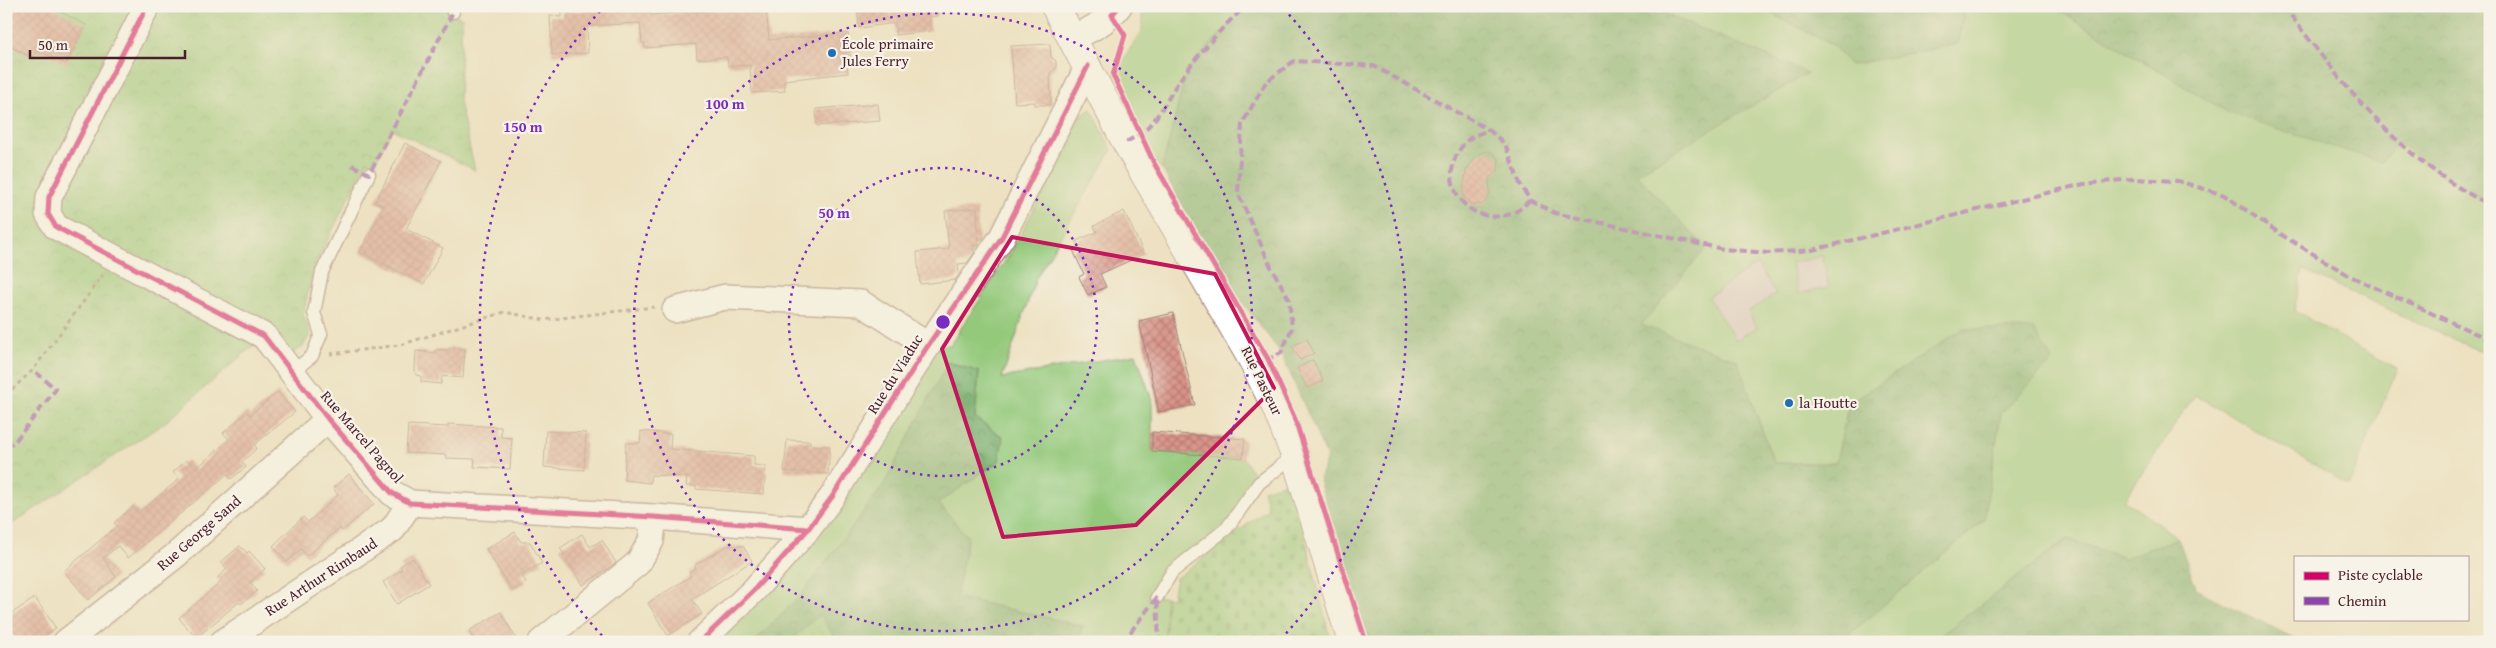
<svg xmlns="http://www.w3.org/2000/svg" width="2496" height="648" font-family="'Gentium Book Plus',serif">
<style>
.industrial{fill:#d2bec4}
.grass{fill:#94c97b;stroke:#6f7453;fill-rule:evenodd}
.forest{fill:url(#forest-crowns);stroke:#60664b}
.cemetery{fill:url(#cemetery-stones);stroke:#6f7453}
.park{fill:url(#park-crowns);stroke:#6f7453}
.garden{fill:url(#garden-dots);stroke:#6f7453}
.building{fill:url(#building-cross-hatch)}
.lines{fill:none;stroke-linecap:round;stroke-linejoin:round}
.lane-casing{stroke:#9c8076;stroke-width:15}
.street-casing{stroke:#9c8076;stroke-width:28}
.secondary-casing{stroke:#9c8076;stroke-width:30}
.path{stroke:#9c8076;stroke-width:3;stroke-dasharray:4 4;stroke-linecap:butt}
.lane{stroke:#fff;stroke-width:12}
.street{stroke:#fff;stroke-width:25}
.secondary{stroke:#fff;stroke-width:28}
.quiet{stroke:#8e44ad;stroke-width:4;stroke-dasharray:8 4;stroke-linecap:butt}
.cycleway-casing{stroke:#f7f3e8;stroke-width:8}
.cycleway{stroke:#d6006c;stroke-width:5}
.marked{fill:none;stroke:#c2185b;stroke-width:4;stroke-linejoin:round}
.ring{fill:none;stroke:#7b2cbf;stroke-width:2.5;stroke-dasharray:2.5 5}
.poi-dot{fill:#1f6fb2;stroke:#f7f3e8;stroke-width:2}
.labels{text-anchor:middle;stroke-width:4.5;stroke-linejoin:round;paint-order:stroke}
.poi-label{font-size:15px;fill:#4a1f2b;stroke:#f7f3e8;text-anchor:start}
.street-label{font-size:15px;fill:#4a1f2b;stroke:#f7f3e8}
.centre{fill:#7b2cbf;stroke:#f7f3e8;stroke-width:2.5}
.ring-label{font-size:15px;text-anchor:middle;font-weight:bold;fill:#7b2cbf;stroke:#f7f3e8;stroke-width:4.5;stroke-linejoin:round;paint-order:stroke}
</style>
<defs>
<pattern id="forest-crowns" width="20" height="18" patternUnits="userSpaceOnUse" patternTransform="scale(1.25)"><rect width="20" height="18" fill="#77ad6b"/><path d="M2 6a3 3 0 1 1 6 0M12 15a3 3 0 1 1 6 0" fill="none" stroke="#648c58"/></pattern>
<pattern id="cemetery-stones" width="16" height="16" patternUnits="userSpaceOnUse" patternTransform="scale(1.25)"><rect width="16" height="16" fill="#94c97b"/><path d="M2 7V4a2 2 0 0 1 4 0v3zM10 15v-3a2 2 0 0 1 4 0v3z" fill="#81ac6a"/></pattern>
<pattern id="park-crowns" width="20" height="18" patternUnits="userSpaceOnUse" patternTransform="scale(1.25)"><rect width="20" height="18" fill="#94c97b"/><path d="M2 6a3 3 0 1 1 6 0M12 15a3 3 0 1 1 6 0" fill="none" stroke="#81ac6a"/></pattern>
<pattern id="garden-dots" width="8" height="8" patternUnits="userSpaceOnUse" patternTransform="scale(1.25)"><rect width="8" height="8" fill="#94c97b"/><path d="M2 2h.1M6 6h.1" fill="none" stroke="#81ac6a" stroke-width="1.8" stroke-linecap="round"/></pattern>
<pattern id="building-cross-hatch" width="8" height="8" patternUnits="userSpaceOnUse" patternTransform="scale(1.25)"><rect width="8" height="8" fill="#da9489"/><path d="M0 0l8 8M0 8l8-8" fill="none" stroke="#b37870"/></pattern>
</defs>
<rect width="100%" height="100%" fill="#f7f3e8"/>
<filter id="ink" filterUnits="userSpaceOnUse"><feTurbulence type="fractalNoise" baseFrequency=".02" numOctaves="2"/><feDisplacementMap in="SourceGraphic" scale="10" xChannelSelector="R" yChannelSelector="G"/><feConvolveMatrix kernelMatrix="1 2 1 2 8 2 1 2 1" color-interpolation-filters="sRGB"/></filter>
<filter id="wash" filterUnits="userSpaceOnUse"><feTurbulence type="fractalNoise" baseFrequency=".0096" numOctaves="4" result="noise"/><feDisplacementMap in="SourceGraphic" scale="20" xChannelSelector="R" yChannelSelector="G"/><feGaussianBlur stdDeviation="1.12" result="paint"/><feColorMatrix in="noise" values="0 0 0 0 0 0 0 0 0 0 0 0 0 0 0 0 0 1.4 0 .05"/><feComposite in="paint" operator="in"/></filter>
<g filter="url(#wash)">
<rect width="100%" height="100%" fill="#ede1c1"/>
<g class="industrial">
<polygon points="1823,256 1830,287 1797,294 1791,263"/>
<polygon points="1757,264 1776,294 1748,312 1758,326 1736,340 1708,297"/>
</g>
<g class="grass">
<polygon points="1142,6 1246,6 1187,70 1162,169 1154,163 1113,75 1142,31"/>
<path d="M1646 6H1757L1834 46 1850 65 1958 44 1965 6H2051L2229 113 2398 142 2441 175 2490 204V356L2303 270 2294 311 2397 369 2349 485 2195 395 2124 500 2178 538 2125 558 2067 539 1932 642H1840L1984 520 2001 413 2053 360 1849 402 1836 463H1774L1737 360 1641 325 1635 174 1807 73ZM1822 256 1829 287 1798 294 1791 263ZM1757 264 1776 294 1748 312 1757 327 1736 340 1708 297Z"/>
<path d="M1091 109 1112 150 1036 278 1002 378 1136 354 1152 400V451L1243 458 1255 476 1227 528 1172 572 1158 597H1166L1165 642H1076L1083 626 956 597 968 537 938 503 999 461 975 418 979 372 949 362 883 486 803 593 754 642H700L754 590 927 347 950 345 1012 251 1068 144C1067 126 1077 118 1091 109Z"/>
<polygon points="998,635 1059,642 978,642"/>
</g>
<g class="forest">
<polygon points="1246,6 1646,6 1808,73 1636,174 1706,248 1641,325 1737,360 1774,463 1836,463 1849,403 1963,329 2033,329 2053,361 2001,413 1984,520 1840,642 1370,642 1319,480 1327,457 1281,353 1220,273 1162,169 1187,70"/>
<polygon points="1757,6 1965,6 1958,44 1850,65 1834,46"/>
<polygon points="2051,6 2490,6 2490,204 2441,175 2399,143 2381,162 2229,113"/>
<polygon points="948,362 979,372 975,418 1003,437 999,461 938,503 968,537 956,597 1083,626 1076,642 998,635 978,642 837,642 820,614 789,642 754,642 803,593 883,486"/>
<polygon points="2178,538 2197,590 2302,642 1932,642 2067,539 2124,558"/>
</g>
<polygon class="cemetery" points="1291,481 1331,642 1165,642 1166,597 1172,598 1176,578 1268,509 1263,490"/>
<polygon class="park" points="6,6 448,6 449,12 462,18 459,102 475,170 392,129 374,164 367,161 314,267 303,314 310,334 303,347 272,364 254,345 164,423 12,524 6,515"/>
<polygon class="garden" points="820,614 837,642 789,642"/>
<g id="blocks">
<g class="building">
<polygon points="6,6 49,6 86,25 66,64 37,50 33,58 6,44"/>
<polygon points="598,6 650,6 650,15 766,7 769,40 848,33 851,64 847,64 848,73 784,80 785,91 752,93 750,65 728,66 727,57 697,59 696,44 645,48 645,43 642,43 640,23 587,26 588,53 552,55 550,16 562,17 562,12 598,10"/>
<polygon points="857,6 938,6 938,16 929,17 931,31 896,35 895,23 859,28"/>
<polygon points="1050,44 1051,57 1056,61 1056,68 1050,73 1051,105 1035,105 1035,102 1015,103 1011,46"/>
<polygon points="878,104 880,121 817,126 816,109"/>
<polygon points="405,143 441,161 406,229 443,248 424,284 360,252 384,206 375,202"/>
<polygon points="1487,151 1492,152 1499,160 1498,171 1489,178 1490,194 1485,202 1480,205 1470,204 1464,197 1463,192 1466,171 1477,155"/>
<polygon points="977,208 979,245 973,246 974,253 967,263 958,264 959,275 955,280 920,284 917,252 949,249 945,211"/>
<polygon points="1124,211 1144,254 1100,274 1106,287 1088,295 1079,277 1084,274 1073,250 1079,247 1076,241 1097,232 1094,226"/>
<polygon points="1173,313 1195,405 1159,412 1139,321"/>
<polygon points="1307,339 1314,353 1300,360 1292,346"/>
<polygon points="450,347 465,349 463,378 442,376 441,384 421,382 421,376 416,375 415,370 416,351 435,353 435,350 449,350"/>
<polygon points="1313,360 1323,381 1307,388 1297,368"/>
<polygon points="278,392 295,412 254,445 257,448 242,462 246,467 231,479 227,474 128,558 118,546 103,558 116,577 88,600 64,571 117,526 114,523 133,506 139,513 179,479 173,472 187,460 196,469 229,439 223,433 247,412 250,415"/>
<polygon points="448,424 501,427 501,437 512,438 510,469 474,467 475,459 446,458 446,455 406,453 408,425 448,427"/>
<polygon points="546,431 586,433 584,470 544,467"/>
<polygon points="641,431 671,434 670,449 754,456 754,465 766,466 764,494 696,489 696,486 686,486 687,477 651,475 650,483 624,480 626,443 640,443"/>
<polygon points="1152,432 1245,439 1243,458 1152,451"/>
<polygon points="787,440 810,441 810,445 830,446 828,474 784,471"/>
<polygon points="349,474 374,504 342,531 340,528 307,556 301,549 287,562 273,546 303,517 308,522 338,495 333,488"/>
<polygon points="515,532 521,542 530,542 542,563 522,575 526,583 512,591 486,549"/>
<polygon points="582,534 590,547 602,540 616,563 583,585 560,548"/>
<polygon points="240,546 247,553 249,551 265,569 250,582 257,591 241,604 239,602 196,638 179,618 221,582 217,578 227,569 221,562"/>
<polygon points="727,546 743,546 752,561 692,599 702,614 668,636 648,603 691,576 689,572 696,568 695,565"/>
<polygon points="413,558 429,584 397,604 383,582 402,570 400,566"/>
<polygon points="35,598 56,628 36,642 18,642 6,626 6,617"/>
<polygon points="501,612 518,642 475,642 469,631"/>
</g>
</g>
</g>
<g filter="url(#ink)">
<use href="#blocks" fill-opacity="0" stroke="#9c8076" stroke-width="1"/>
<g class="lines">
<defs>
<g id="lane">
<polyline points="453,12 453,6"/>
<polyline points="292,372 312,356 321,334 314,313 322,272 369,174"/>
<polyline points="1157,597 1172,572 1227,528 1259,483 1295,455"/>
</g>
<g id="street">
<polyline points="147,6 49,197 48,214 56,227 264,336 328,419 392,493 410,503 654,517 808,529"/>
<path d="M1073 38C1090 30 1107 22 1119 6"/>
<polyline points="675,310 725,297 861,303 928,345"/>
<polyline points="66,642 176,555 328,419"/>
<polyline points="223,642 393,529 410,503"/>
<polyline points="541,642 638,563 651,541 654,517"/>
<polyline points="700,642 754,590 808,529 832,497 927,347 1002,237 1088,66"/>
</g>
<polyline id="secondary" points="1055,6 1126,142 1252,359 1276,407 1295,455 1352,642"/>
</defs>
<use href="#lane" class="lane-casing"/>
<use href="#street" class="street-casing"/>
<use href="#secondary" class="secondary-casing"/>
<g class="path">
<polyline points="330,354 400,345 505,312 544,320 654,307"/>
<polyline points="6,395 33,370 103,275"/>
</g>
<use href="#lane" class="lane"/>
<use href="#street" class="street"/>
<use href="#secondary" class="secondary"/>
<g class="quiet">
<path d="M2284 6C2343 85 2399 160 2490 205"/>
<path d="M1126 142C1162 124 1164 98 1188 69 1204 48 1225 24 1246 6"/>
<polyline points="352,165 369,174 453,12"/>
<path d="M1530 200C1524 205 1518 212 1511 214 1463 229 1431 174 1468 140 1473 135 1482 133 1489 130L1505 144 1520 184 1530 200 1555 213 1723 249 1768 253 1812 250 2084 184 2131 179 2178 181 2224 195 2285 237 2350 276 2490 340"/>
<polyline points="1255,365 1281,353 1292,328 1289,299 1271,267 1238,193 1242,124 1266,82 1294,61 1374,66 1489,130"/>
<polyline points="6,448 16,440 56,389 33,370"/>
<polyline points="1123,642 1157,597 1159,642"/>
</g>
<defs>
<g id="cycleway">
<polyline points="147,6 49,197 48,214 56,227 264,336 328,419 392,493 410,503 654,517 808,529"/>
<polyline points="1119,6 1112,15 1125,35 1113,75 1154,163 1268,359 1295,419 1366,642"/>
<polyline points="700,642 754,590 808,529 832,497 927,347 1002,237 1088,66"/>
</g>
</defs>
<use href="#cycleway" class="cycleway-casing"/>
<use href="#cycleway" class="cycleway"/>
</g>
</g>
<path d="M0 0H2496V648H0ZM1012 237 1215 274 1274 388 1136 525 1003 537 942 349Z" fill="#ede1c1" fill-opacity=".55" fill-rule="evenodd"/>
<path class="marked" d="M1012 237 1215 274 1274 388 1136 525 1003 537 942 349Z"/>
<g class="ring">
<circle cx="943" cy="322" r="154"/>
<circle cx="943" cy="322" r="309"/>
<path d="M607 641A463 463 0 0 1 602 9M1284 9A463 463 0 0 1 1279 641"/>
</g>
<g class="poi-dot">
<circle cx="832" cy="53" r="5"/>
<circle cx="1789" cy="403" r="5"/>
</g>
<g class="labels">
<g class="poi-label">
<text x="842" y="49">École primaire<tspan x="842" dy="17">Jules Ferry</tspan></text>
<text x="1799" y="408">la Houtte</text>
</g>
<g class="street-label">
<text transform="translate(895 374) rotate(-58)" y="5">Rue du Viaduc</text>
<text transform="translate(1262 381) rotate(64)" y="5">Rue Pasteur</text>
<text transform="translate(362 437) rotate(49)" y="5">Rue Marcel Pagnol</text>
<text transform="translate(199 533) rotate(-41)" y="5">Rue George Sand</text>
<text transform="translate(321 577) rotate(-33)" y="5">Rue Arthur Rimbaud</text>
</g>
</g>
<circle cx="943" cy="322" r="8" class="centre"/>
<g class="ring-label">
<text x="725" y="109">100 m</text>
<text x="523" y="132">150 m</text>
<text x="834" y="218">50 m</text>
</g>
<rect width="2496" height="648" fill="none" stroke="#f7f3e8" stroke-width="25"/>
<rect x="2294" y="556" width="175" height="65" fill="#f7f3e8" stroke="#b29e9c"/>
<rect x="2304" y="572" width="25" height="8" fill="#d6006c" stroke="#b29e9c"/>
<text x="2338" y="580" font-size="15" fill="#4a1f2b">Piste cyclable</text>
<rect x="2304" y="597" width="25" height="8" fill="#8e44ad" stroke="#b29e9c"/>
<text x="2338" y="606" font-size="15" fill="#4a1f2b">Chemin</text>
<path d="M30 50v8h155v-8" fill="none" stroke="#4a1f2b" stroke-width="2.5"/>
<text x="38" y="50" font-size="15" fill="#4a1f2b" stroke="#f7f3e8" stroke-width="4" paint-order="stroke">50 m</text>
</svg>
